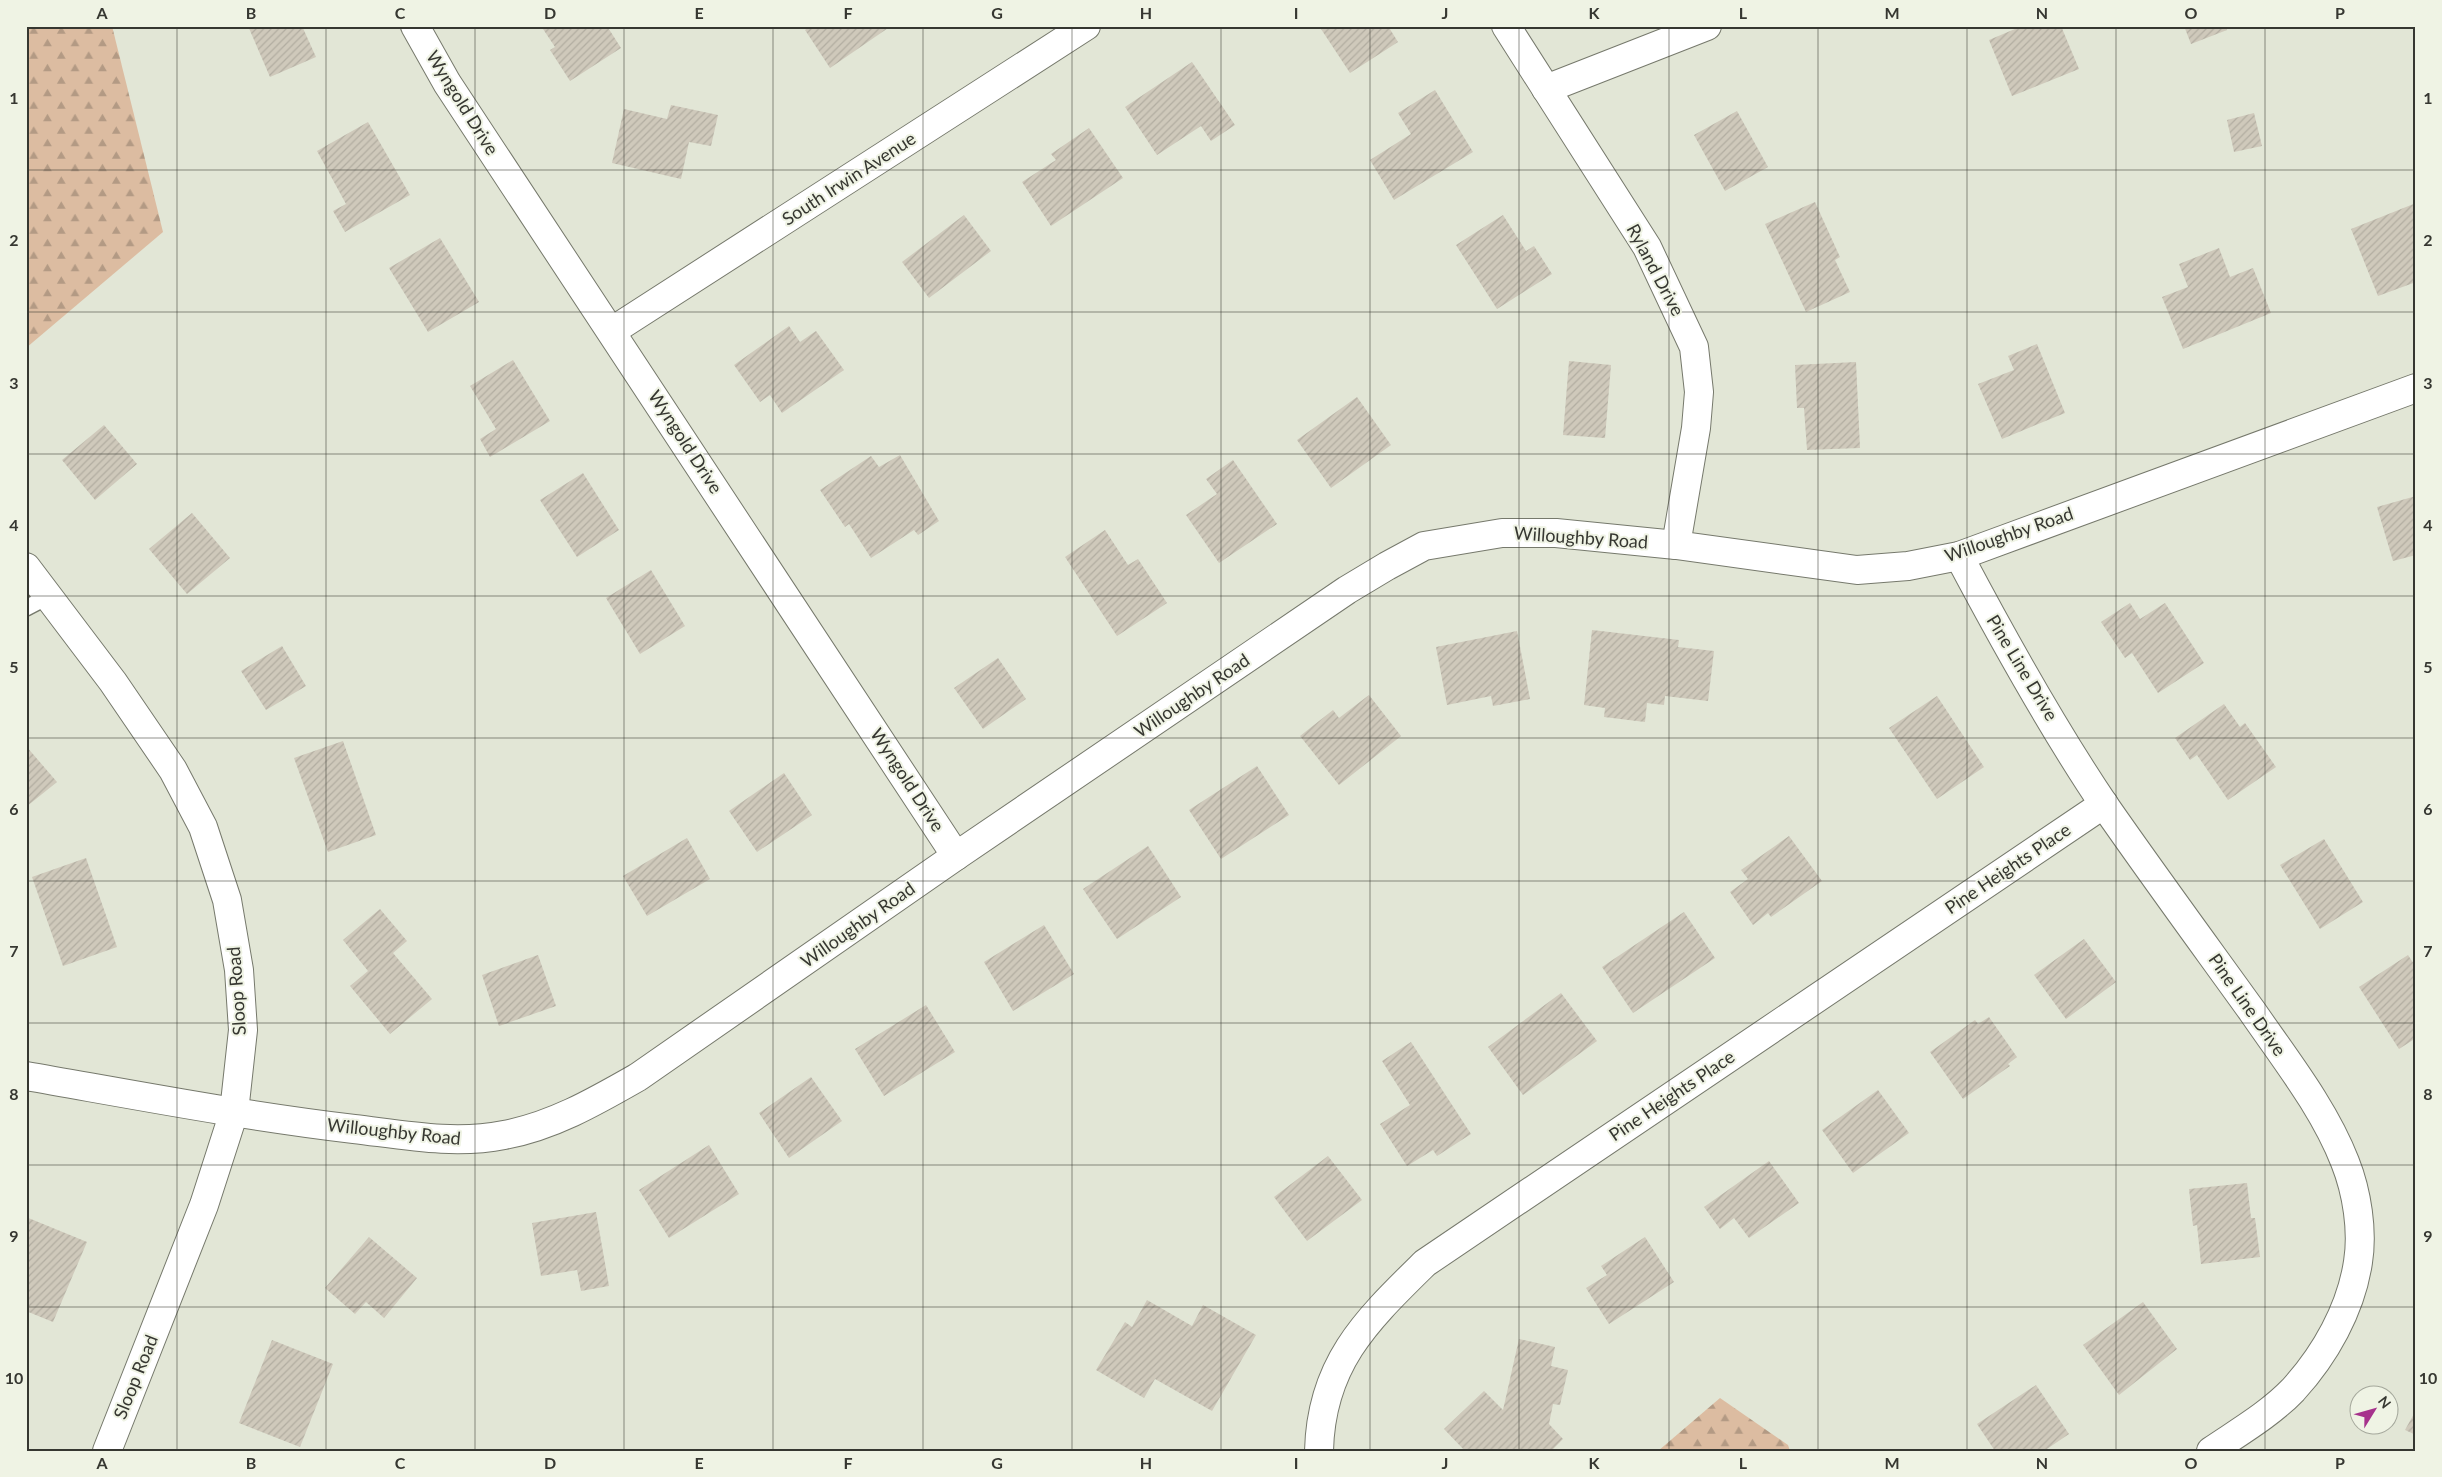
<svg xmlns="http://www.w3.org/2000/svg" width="2442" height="1477" font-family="Lato,sans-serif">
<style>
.forest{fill:url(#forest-firs)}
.building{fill:url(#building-hatch)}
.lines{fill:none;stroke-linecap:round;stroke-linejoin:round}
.lane-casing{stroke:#76796c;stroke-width:18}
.street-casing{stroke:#76796c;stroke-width:30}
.secondary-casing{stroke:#76796c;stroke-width:30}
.lane{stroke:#fff;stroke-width:15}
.street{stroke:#fff;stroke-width:28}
.secondary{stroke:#fff;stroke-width:28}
.grid{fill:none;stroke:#363731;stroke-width:1;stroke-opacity:0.55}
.labels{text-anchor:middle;stroke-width:4;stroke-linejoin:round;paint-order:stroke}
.street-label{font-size:18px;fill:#363731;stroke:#eff3e4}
.neatline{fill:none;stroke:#363731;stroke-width:2}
.grid-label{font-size:16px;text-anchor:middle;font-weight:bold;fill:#363731}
</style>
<defs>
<pattern id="forest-firs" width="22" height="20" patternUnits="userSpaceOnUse" patternTransform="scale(1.25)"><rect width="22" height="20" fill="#dcbca1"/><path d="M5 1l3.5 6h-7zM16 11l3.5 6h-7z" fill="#b39a84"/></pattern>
<pattern id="building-hatch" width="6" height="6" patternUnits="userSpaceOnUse" patternTransform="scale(1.25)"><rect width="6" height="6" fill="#cfc9bb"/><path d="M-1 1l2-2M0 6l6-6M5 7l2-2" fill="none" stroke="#b2ada1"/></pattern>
</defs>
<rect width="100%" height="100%" fill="#e2e6d6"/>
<g class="forest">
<polygon points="26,26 112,26 163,232 26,348"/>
<polygon points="1720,1398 1788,1445 1790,1451 1658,1451"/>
</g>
<g class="building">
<polygon points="248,26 302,26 316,57 270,77"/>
<polygon points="541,26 607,26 621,48 570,81 550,50 555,47"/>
<polygon points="810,26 891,26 830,68 805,30"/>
<polygon points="1319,26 1388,26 1398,42 1350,73"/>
<polygon points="2022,26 2061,26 2079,69 2012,96 1989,40"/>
<polygon points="2184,26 2226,26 2227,30 2191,44"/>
<polygon points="1192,62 1235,125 1211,141 1201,126 1157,155 1125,107"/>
<polygon points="1435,90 1473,152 1394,200 1370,160 1411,134 1398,113"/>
<polygon points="671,105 718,115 711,146 689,142 681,179 612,163 624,109 667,119"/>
<polygon points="1737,111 1768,167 1725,191 1694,135"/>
<polygon points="2254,113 2262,146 2234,152 2227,120"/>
<polygon points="368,122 410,195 345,232 333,211 346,204 317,151"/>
<polygon points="1089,128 1123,178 1051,226 1022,182 1056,160 1051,154"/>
<polygon points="1815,202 1840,257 1835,260 1850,292 1806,312 1765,224"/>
<polygon points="2416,203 2416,282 2378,296 2351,229"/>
<polygon points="964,215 991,251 929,298 902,262"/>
<polygon points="1503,215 1526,251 1534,246 1552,274 1497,309 1456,245"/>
<polygon points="440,238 479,302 428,332 389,268"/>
<polygon points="2219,248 2230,277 2253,268 2271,313 2183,349 2162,297 2188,287 2179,264"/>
<polygon points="789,326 800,342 816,331 844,370 782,413 770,395 760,402 734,365"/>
<polygon points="2037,344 2065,413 2002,439 1978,384 2014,370 2008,356"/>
<polygon points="513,360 550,421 490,457 480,439 496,429 470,386"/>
<polygon points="1569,361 1611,365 1605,438 1563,435"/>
<polygon points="1856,362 1860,448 1807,450 1804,408 1797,408 1795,365"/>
<polygon points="1357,397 1391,445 1331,488 1297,440"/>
<polygon points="104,425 137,464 95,500 62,460"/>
<polygon points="900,455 939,521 918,535 914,530 871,558 849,524 845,527 820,490 871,456 879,467"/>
<polygon points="1233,460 1277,524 1219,563 1186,515 1217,494 1206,479"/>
<polygon points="583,473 619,530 577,557 540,500"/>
<polygon points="2416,496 2416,555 2393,561 2377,507"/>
<polygon points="192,513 230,558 187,594 149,549"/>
<polygon points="1105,530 1128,565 1138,559 1167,603 1117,636 1065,557"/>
<polygon points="651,570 685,626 640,654 606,598"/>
<polygon points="2130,603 2140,619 2165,603 2204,663 2158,693 2132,653 2125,658 2101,622"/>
<polygon points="1592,630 1679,640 1678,647 1714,651 1708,701 1665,696 1664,705 1647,703 1645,722 1604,717 1605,708 1584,705"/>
<polygon points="1517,631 1530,699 1493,706 1491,696 1447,705 1436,647"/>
<polygon points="282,646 306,686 266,710 241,671"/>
<polygon points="998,658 1026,699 983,729 954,688"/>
<polygon points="1369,695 1401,736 1339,785 1300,736 1333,710 1339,718"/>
<polygon points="1937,696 1984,767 1937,799 1889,728"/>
<polygon points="2224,704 2240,727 2245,723 2276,767 2228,800 2197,755 2190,760 2175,738"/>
<polygon points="343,741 376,835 328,852 294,758"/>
<polygon points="26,746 57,782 26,807"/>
<polygon points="1257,766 1289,815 1221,859 1189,810"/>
<polygon points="784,773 812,815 757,852 729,811"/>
<polygon points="1789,836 1822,881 1771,917 1768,913 1753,925 1730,892 1748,879 1741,870"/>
<polygon points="687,838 710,879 647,916 623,876"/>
<polygon points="2324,839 2363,902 2320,929 2280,865"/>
<polygon points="1148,846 1181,897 1117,939 1083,889"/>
<polygon points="86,858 117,947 63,966 32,877"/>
<polygon points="380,909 407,941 393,953 432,999 390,1034 350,986 368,971 343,940"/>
<polygon points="1684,912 1715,958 1633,1013 1602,967"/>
<polygon points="1044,925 1074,974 1013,1011 984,962"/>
<polygon points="2084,939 2116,982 2066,1019 2034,975"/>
<polygon points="538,955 556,1006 499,1026 482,975"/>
<polygon points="2408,955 2416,967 2416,1038 2399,1049 2359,987"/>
<polygon points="1561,993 1597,1041 1523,1095 1488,1047"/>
<polygon points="926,1005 955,1052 884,1096 855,1049"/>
<polygon points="1989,1017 2017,1057 2008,1064 2010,1066 1963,1099 1930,1052 1975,1020 1978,1024"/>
<polygon points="1411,1042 1471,1134 1437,1156 1433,1150 1407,1166 1380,1124 1410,1105 1382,1061"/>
<polygon points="811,1077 842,1121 789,1158 759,1113"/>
<polygon points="1878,1090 1909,1133 1853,1173 1822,1130"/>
<polygon points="709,1145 739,1194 669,1238 639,1190"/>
<polygon points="1328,1156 1362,1200 1307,1241 1274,1197"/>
<polygon points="1769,1161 1799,1203 1749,1238 1734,1218 1720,1229 1704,1207"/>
<polygon points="2247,1183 2251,1218 2255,1218 2260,1257 2201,1264 2197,1225 2193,1226 2189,1189"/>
<polygon points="596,1212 609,1286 581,1291 577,1270 541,1276 532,1223"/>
<polygon points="26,1217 87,1242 53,1322 26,1311"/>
<polygon points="369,1237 417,1278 384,1318 366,1302 355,1314 325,1288"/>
<polygon points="1645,1237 1674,1282 1609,1324 1586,1288 1607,1275 1601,1266"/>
<polygon points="1147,1300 1192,1326 1203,1305 1256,1335 1212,1411 1155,1379 1144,1398 1096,1370 1125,1322 1132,1327"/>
<polygon points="2143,1302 2177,1349 2119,1395 2083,1345"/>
<polygon points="1519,1339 1555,1347 1551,1366 1568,1370 1560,1405 1553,1404 1549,1424 1563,1439 1551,1451 1465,1451 1444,1429 1484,1391 1503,1410"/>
<polygon points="272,1340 333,1364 300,1447 239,1423"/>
<polygon points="2036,1385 2069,1434 2044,1451 1995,1451 1977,1424"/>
<polygon points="2416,1410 2416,1435 2405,1430"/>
</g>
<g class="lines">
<defs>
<polyline id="lane" points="26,608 49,596"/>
<g id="street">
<polyline points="415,26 447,83 956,856"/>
<polyline points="1506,26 1647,247 1694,347 1699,392 1696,428 1676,545"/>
<polyline points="1546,89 1707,26"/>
<polyline points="612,331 1086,26"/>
<path d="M1959 556C2004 641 2051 726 2105 806 2153 875 2203 943 2252 1011 2285 1059 2324 1108 2345 1162 2357 1192 2363 1231 2358 1262 2351 1309 2325 1355 2293 1390 2270 1414 2239 1432 2211 1451"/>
<path d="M26 1076C135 1095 244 1116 354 1129 404 1135 454 1145 504 1135 553 1126 596 1101 638 1077L956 856 1347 590 1387 566 1424 546 1502 533H1556L1676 545 1857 570 1908 566 1959 556 2416 388"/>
<path d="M1319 1451C1321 1363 1367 1320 1425 1263L2104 804"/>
</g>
<polyline id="secondary" points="26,567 113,682 173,770 203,827 227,900 239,970 243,1030 234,1112 204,1205 107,1451"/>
</defs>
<use href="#lane" class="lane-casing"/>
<use href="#street" class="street-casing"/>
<use href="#secondary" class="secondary-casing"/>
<use href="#lane" class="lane"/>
<use href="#street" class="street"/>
<use href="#secondary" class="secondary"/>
</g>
<path class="grid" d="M177 26V1451M326 26V1451M475 26V1451M624 26V1451M773 26V1451M923 26V1451M1072 26V1451M1221 26V1451M1370 26V1451M1519 26V1451M1669 26V1451M1818 26V1451M1967 26V1451M2116 26V1451M2265 26V1451M26 170H2416M26 312H2416M26 454H2416M26 596H2416M26 738H2416M26 881H2416M26 1023H2416M26 1165H2416M26 1307H2416"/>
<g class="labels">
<g class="street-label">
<text transform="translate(462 103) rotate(58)" y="6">Wyngold Drive</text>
<text transform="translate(849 179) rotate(-33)" y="6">South Irwin Avenue</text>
<text transform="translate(1655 270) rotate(62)" y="6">Ryland Drive</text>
<text transform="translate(685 442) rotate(57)" y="6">Wyngold Drive</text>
<text transform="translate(2009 535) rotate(-19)" y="6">Willoughby Road</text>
<text transform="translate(1581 538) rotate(4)" y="6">Willoughby Road</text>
<text transform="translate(2022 668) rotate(59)" y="6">Pine Line Drive</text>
<text transform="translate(1192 696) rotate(-34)" y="6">Willoughby Road</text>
<text transform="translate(907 780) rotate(57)" y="6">Wyngold Drive</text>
<text transform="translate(2008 869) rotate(-34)" y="6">Pine Heights Place</text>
<text transform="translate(858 925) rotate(-35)" y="6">Willoughby Road</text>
<text transform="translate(237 991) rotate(-94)" y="6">Sloop Road</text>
<text transform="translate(2247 1005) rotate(55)" y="6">Pine Line Drive</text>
<text transform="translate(1672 1096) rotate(-34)" y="6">Pine Heights Place</text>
<text transform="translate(394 1132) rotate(6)" y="6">Willoughby Road</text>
<text transform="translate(136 1377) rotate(-68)" y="6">Sloop Road</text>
</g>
</g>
<rect width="2442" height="1477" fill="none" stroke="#eff3e4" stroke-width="55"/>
<g transform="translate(2374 1410) rotate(53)"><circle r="24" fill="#eff3e4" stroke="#a5a89c"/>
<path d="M0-4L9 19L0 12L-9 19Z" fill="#a6328c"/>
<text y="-8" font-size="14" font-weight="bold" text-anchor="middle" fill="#363731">N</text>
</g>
<rect x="28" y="28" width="2386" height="1422" class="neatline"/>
<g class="grid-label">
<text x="102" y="19">A</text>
<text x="251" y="19">B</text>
<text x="400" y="19">C</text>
<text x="550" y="19">D</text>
<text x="699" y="19">E</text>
<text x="848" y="19">F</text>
<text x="997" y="19">G</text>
<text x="1146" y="19">H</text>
<text x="1296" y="19">I</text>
<text x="1445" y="19">J</text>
<text x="1594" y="19">K</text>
<text x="1743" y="19">L</text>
<text x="1892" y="19">M</text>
<text x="2042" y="19">N</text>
<text x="2191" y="19">O</text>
<text x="2340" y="19">P</text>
<text x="14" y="104">1</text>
<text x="2428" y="104">1</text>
<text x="14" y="246">2</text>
<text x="2428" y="246">2</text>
<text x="14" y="389">3</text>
<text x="2428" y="389">3</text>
<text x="14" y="531">4</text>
<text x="2428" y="531">4</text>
<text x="14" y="673">5</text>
<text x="2428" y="673">5</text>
<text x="14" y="815">6</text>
<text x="2428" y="815">6</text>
<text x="14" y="957">7</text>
<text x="2428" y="957">7</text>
<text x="14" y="1100">8</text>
<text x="2428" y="1100">8</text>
<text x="14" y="1242">9</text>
<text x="2428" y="1242">9</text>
<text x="14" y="1384">10</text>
<text x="2428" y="1384">10</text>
<text x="102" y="1469">A</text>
<text x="251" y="1469">B</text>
<text x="400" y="1469">C</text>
<text x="550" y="1469">D</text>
<text x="699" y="1469">E</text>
<text x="848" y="1469">F</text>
<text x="997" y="1469">G</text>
<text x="1146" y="1469">H</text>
<text x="1296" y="1469">I</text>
<text x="1445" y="1469">J</text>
<text x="1594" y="1469">K</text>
<text x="1743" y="1469">L</text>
<text x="1892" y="1469">M</text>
<text x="2042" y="1469">N</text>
<text x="2191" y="1469">O</text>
<text x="2340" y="1469">P</text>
</g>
</svg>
